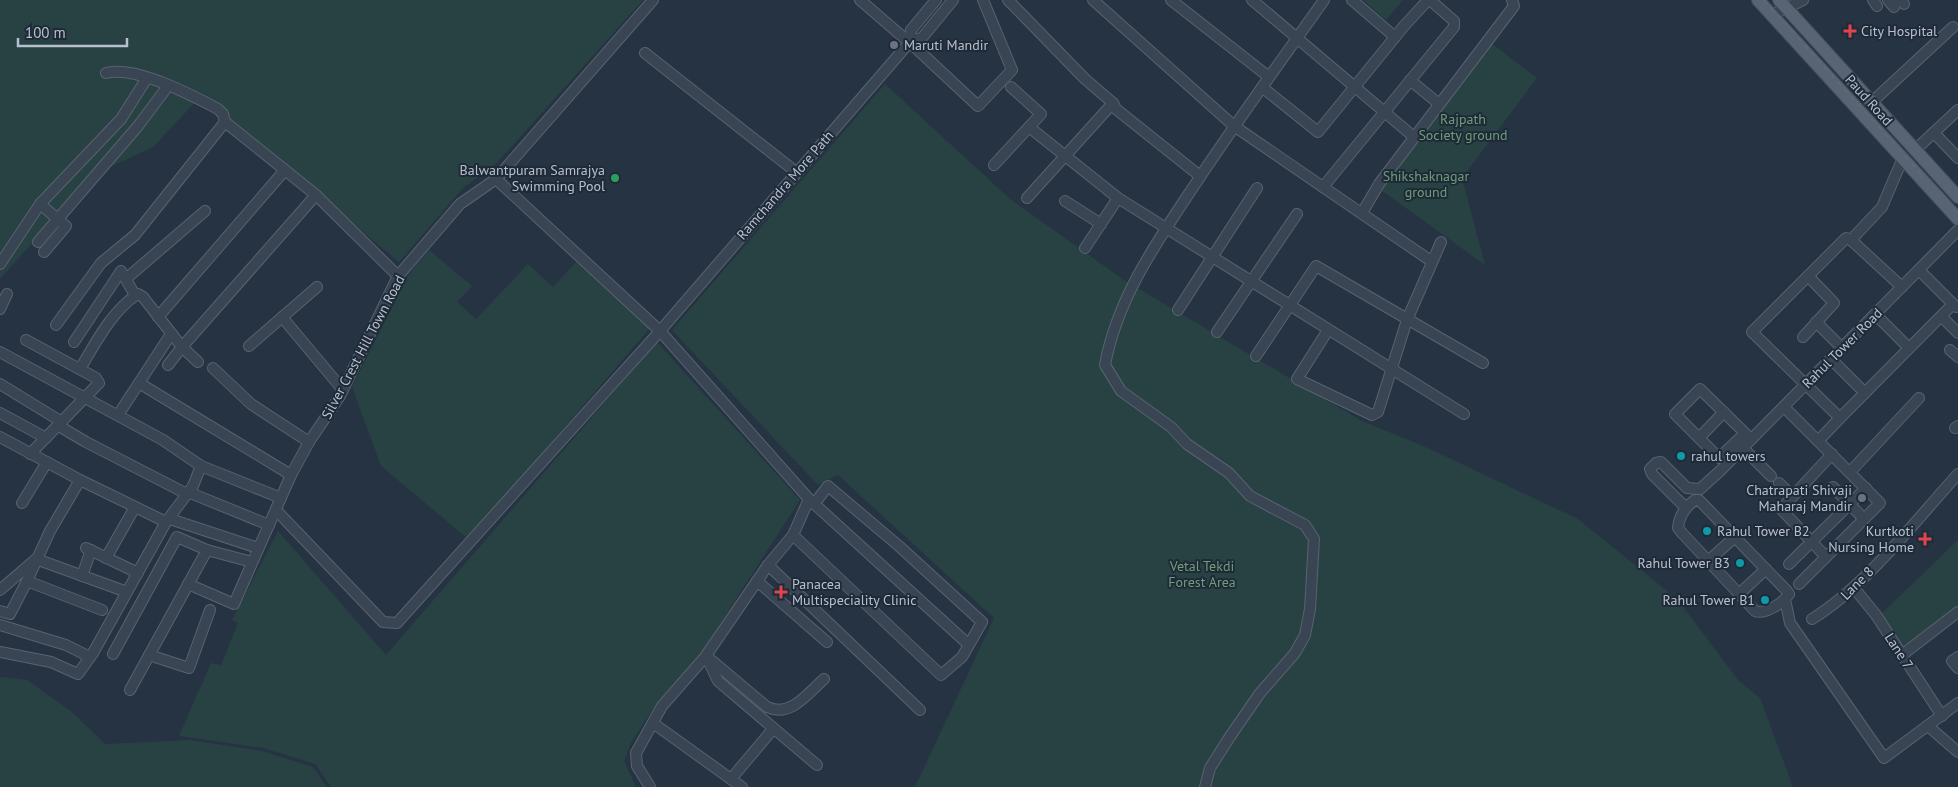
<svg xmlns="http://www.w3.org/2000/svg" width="1958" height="787" font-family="'PT Sans',sans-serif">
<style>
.green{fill:#284244}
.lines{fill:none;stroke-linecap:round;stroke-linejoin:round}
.minor-casing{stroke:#586370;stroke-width:12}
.major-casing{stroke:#444e5c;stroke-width:14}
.minor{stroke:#3a4553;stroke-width:10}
.major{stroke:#586473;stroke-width:12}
.rail{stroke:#5c697a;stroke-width:2;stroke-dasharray:5 5;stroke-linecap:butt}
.health-dot{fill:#e0444e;stroke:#1f2a38;stroke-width:2}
.worship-dot{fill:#6b7280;stroke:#1f2a38;stroke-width:2}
.leisure-dot{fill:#2e9e5b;stroke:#1f2a38;stroke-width:2}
.culture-dot{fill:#0f9aa8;stroke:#1f2a38;stroke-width:2}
.labels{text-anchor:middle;stroke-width:4;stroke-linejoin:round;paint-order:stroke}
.poi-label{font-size:14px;fill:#b7c0cd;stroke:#1f2a38;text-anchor:start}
.street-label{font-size:14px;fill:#b7c0cd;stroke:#1f2a38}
.park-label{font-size:14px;fill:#6e9e77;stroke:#1f2a38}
</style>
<rect width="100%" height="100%" fill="#263343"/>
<g class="green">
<polygon points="0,0 643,0 495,165 463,188 399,262 200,97 153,147 93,175 0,279"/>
<polygon points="1363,0 1403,0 1386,20"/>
<polygon points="1491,43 1537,78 1462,178 1485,265 1378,188"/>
<polygon points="885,84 1009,198 1124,280 1362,421 1428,448 1578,519 1678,600 1739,681 1760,698 1793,787 915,787 994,618 838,475 818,485 672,330"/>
<polygon points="429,250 472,286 457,302 476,319 528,264 553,287 579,259 651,327 468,539 381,466 352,387 409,274"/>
<polygon points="657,342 800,500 701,653 656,704 631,743 624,761 636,787 331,787 315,764 263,748 179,736 211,663 221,665 238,623 232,620 278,531 386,655"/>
<polygon points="1958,540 1958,605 1905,648 1881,614"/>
<polygon points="0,677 27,680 72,712 105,744 190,740 262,751 313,767 327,787 0,787"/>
</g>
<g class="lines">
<defs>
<g id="minor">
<polyline points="860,0 918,50 978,106 1012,70 983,0"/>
<polyline points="1008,0 1085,79 1113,103"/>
<polyline points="1093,0 1234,126 1431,261"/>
<polyline points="1171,0 1269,77"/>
<polyline points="1252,0 1414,137"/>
<polyline points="1352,0 1395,37"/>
<polyline points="1873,0 1877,6"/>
<polyline points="1888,0 1894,7"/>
<polyline points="1900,0 1904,4"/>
<polyline points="1772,15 1803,0"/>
<polyline points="911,39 921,39 953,0"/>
<polyline points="645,53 796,172"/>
<path d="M106 73C135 65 192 95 218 109L223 114 225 122 316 195 398 276"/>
<polyline points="1410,80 1439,104"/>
<polyline points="1262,87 1318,132 1404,26 1428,0"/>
<polyline points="1872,102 1953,27"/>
<polyline points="1029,127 1118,198 1464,414"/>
<polyline points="1934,133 1958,158"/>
<polyline points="1915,150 1958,110"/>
<polyline points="994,165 1041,114 1011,87"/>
<polyline points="496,179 660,331 809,499 793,535 768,565 705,657 662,706 636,753 637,766 650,787"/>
<polyline points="1323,187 1454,27 1454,21 1430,0"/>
<polyline points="1027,198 1113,103 1116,109 1200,176"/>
<polyline points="1065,201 1101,224"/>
<polyline points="40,204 66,226 44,252"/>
<polyline points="1362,213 1379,184 1514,6 1512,0"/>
<polyline points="1851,240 1882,207 1902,160"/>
<polyline points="38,242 138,126 168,86"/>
<polyline points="1085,248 1118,198"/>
<polyline points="0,264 40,204 121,119 147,78"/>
<polyline points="1919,270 1956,307"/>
<polyline points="127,278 205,211"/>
<polyline points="1902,287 1851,240 1846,238 1752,332 1840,418 1953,304"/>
<polyline points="0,309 7,294"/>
<polyline points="1178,310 1257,188"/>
<polyline points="1875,314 1909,348"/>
<polyline points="158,317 285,170"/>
<polyline points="282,317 343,390"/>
<polyline points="1944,319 1958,333"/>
<polyline points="1816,322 1842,348"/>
<polyline points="56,325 101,263 135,235 225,122"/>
<polyline points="1328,330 1297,379 1372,415 1378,412 1407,320 1441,242"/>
<polyline points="1217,332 1297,214"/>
<polyline points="1803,337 1834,303 1808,276"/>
<polyline points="26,340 96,378 99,383 30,454"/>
<polyline points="74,342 121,271 135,295"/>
<polyline points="249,346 317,287"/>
<polyline points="1950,350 1958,357"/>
<polyline points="0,352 163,440 201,466 281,498"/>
<polyline points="1256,356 1316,266 1483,363"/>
<polyline points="1831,359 1865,393"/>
<polyline points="168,365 182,347 316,195"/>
<polyline points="213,368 251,404 309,442"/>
<path d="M80 369C95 344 112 310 138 294L143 297 182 347 198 362"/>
<polyline points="139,383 291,475"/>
<polyline points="0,384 62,422"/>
<polyline points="1784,407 1880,503 1799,584"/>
<polyline points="0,413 46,438"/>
<polyline points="118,415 171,334"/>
<polyline points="59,426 86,442 187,494"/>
<polyline points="1955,428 1958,426"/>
<polyline points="1745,433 1719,458 1675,414 1700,389 1751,439"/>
<polyline points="0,437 80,480 166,522"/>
<polyline points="1699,438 1724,412"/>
<polyline points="1818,441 1840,418"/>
<polyline points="1743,448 1771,476"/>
<polyline points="1850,472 1919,398"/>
<polyline points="80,480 50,531 27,581 102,610"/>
<polyline points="1779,483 1792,496"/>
<polyline points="1833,487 1864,519"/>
<polyline points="188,492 269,525"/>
<polyline points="810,500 968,644"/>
<path d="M1695 500H1699L1787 591 1789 594C1783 603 1765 615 1755 611L1682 533 1678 528C1679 515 1685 507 1695 500Z"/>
<polyline points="22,503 47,462"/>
<polyline points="1685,507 1652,474 1650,469 1656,463 1661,462 1687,488 1700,489 1720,471 1958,230"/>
<polyline points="276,510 383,622 397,623 660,331 909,43 911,30 936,0"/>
<polyline points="170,519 258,548"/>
<polyline points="793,535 941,675 962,657 982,622 900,547 828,486 814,504"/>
<polyline points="86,548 138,573"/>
<polyline points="1826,557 1781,509 1832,454"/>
<polyline points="106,558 135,507"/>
<polyline points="1708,561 1735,537"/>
<polyline points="1789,564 1866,488"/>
<polyline points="768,565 920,710"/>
<polyline points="82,576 91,550"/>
<polyline points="757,581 827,642"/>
<polyline points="188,584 234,604 291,475 309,442 340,396 398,276 460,204 496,179 653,0"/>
<polyline points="1854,588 1876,615 1942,716"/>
<polyline points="0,590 36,559 127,592"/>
<polyline points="1739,594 1766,569"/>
<polyline points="1786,604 1790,623 1884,758 1958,703"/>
<polyline points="0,611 10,614 27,581"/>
<path d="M1812 619C1866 586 1915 521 1958 474"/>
<polyline points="0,625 66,645 90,657"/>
<polyline points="0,652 51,662 78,674 93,653 166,522 193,486 201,466"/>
<polyline points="113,654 177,537 207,550 252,562"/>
<polyline points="149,655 189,668 210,610"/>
<polyline points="1902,655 1958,612"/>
<polyline points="706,656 718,681 817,765"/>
<polyline points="1958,657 1952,661 1958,668"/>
<path d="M710 659 767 707C791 718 808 693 824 679"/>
<polyline points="130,690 207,550"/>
<polyline points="653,723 742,787"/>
<polyline points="1928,726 1958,752"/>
<polyline points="731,779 773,729"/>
<path d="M1205 787 1210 768 1229 738 1260 693 1295 653 1305 635 1310 609 1314 539 1305 525 1250 496 1229 473 1187 444 1171 427 1121 391 1105 365C1117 298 1158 240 1196 183 1237 121 1281 61 1324 0"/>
</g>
<g id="major">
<polyline points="1758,0 1958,219"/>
<polyline points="1779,0 1958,197"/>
</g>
</defs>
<use href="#minor" class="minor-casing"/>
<use href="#major" class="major-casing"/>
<use href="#minor" class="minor"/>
<use href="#major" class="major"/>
<polyline class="rail" points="1764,0 1924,177"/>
</g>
<g class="health-dot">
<path d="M1847.5 23.5h5v5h5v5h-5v5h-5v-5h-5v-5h5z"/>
<path d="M1922.5 531.5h5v5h5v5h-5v5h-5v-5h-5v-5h5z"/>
<path d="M778.5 584.5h5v5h5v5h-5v5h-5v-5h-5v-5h5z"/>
</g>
<g class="worship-dot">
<circle cx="894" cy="45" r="5"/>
<circle cx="1862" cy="498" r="5"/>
</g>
<circle class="leisure-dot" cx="615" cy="178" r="5"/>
<g class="culture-dot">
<circle cx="1681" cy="456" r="5"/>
<circle cx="1707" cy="531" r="5"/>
<circle cx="1740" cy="563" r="5"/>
<circle cx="1765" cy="600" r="5"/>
</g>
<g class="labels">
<g class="poi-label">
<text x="1861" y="36">City Hospital</text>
<text x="904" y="50">Maruti Mandir</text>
<text x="605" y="175" text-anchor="end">Balwantpuram Samrajya<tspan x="605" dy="16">Swimming Pool</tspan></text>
<text x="1691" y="461">rahul towers</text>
<text x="1852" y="495" text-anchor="end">Chatrapati Shivaji<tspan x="1852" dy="16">Maharaj Mandir</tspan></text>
<text x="1717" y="536">Rahul Tower B2</text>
<text x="1914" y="536" text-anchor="end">Kurtkoti<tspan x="1914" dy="16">Nursing Home</tspan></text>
<text x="1730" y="568" text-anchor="end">Rahul Tower B3</text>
<text x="792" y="589">Panacea<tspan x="792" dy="16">Multispeciality Clinic</tspan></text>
<text x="1755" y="605" text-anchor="end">Rahul Tower B1</text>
</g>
<g class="street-label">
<text transform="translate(1869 100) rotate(48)" y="5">Paud Road</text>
<text transform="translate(785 185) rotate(-49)" y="5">Ramchandra More Path</text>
<text transform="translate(363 347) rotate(-62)" y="5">Silver Crest Hill Town Road</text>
<text transform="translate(1842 348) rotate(-45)" y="5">Rahul Tower Road</text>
<text transform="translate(1857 583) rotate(-45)" y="5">Lane 8</text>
<text transform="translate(1899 651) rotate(57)" y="5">Lane 7</text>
</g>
<g class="park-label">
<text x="1463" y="124">Rajpath<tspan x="1463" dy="16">Society ground</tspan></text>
<text x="1426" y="181">Shikshaknagar<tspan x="1426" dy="16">ground</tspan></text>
<text x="1202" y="571">Vetal Tekdi<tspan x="1202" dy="16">Forest Area</tspan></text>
</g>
</g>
<path d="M18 38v8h109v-8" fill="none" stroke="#b7c0cd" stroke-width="2.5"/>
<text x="25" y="38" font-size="15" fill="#b7c0cd" stroke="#1f2a38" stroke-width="4" paint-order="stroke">100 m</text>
</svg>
